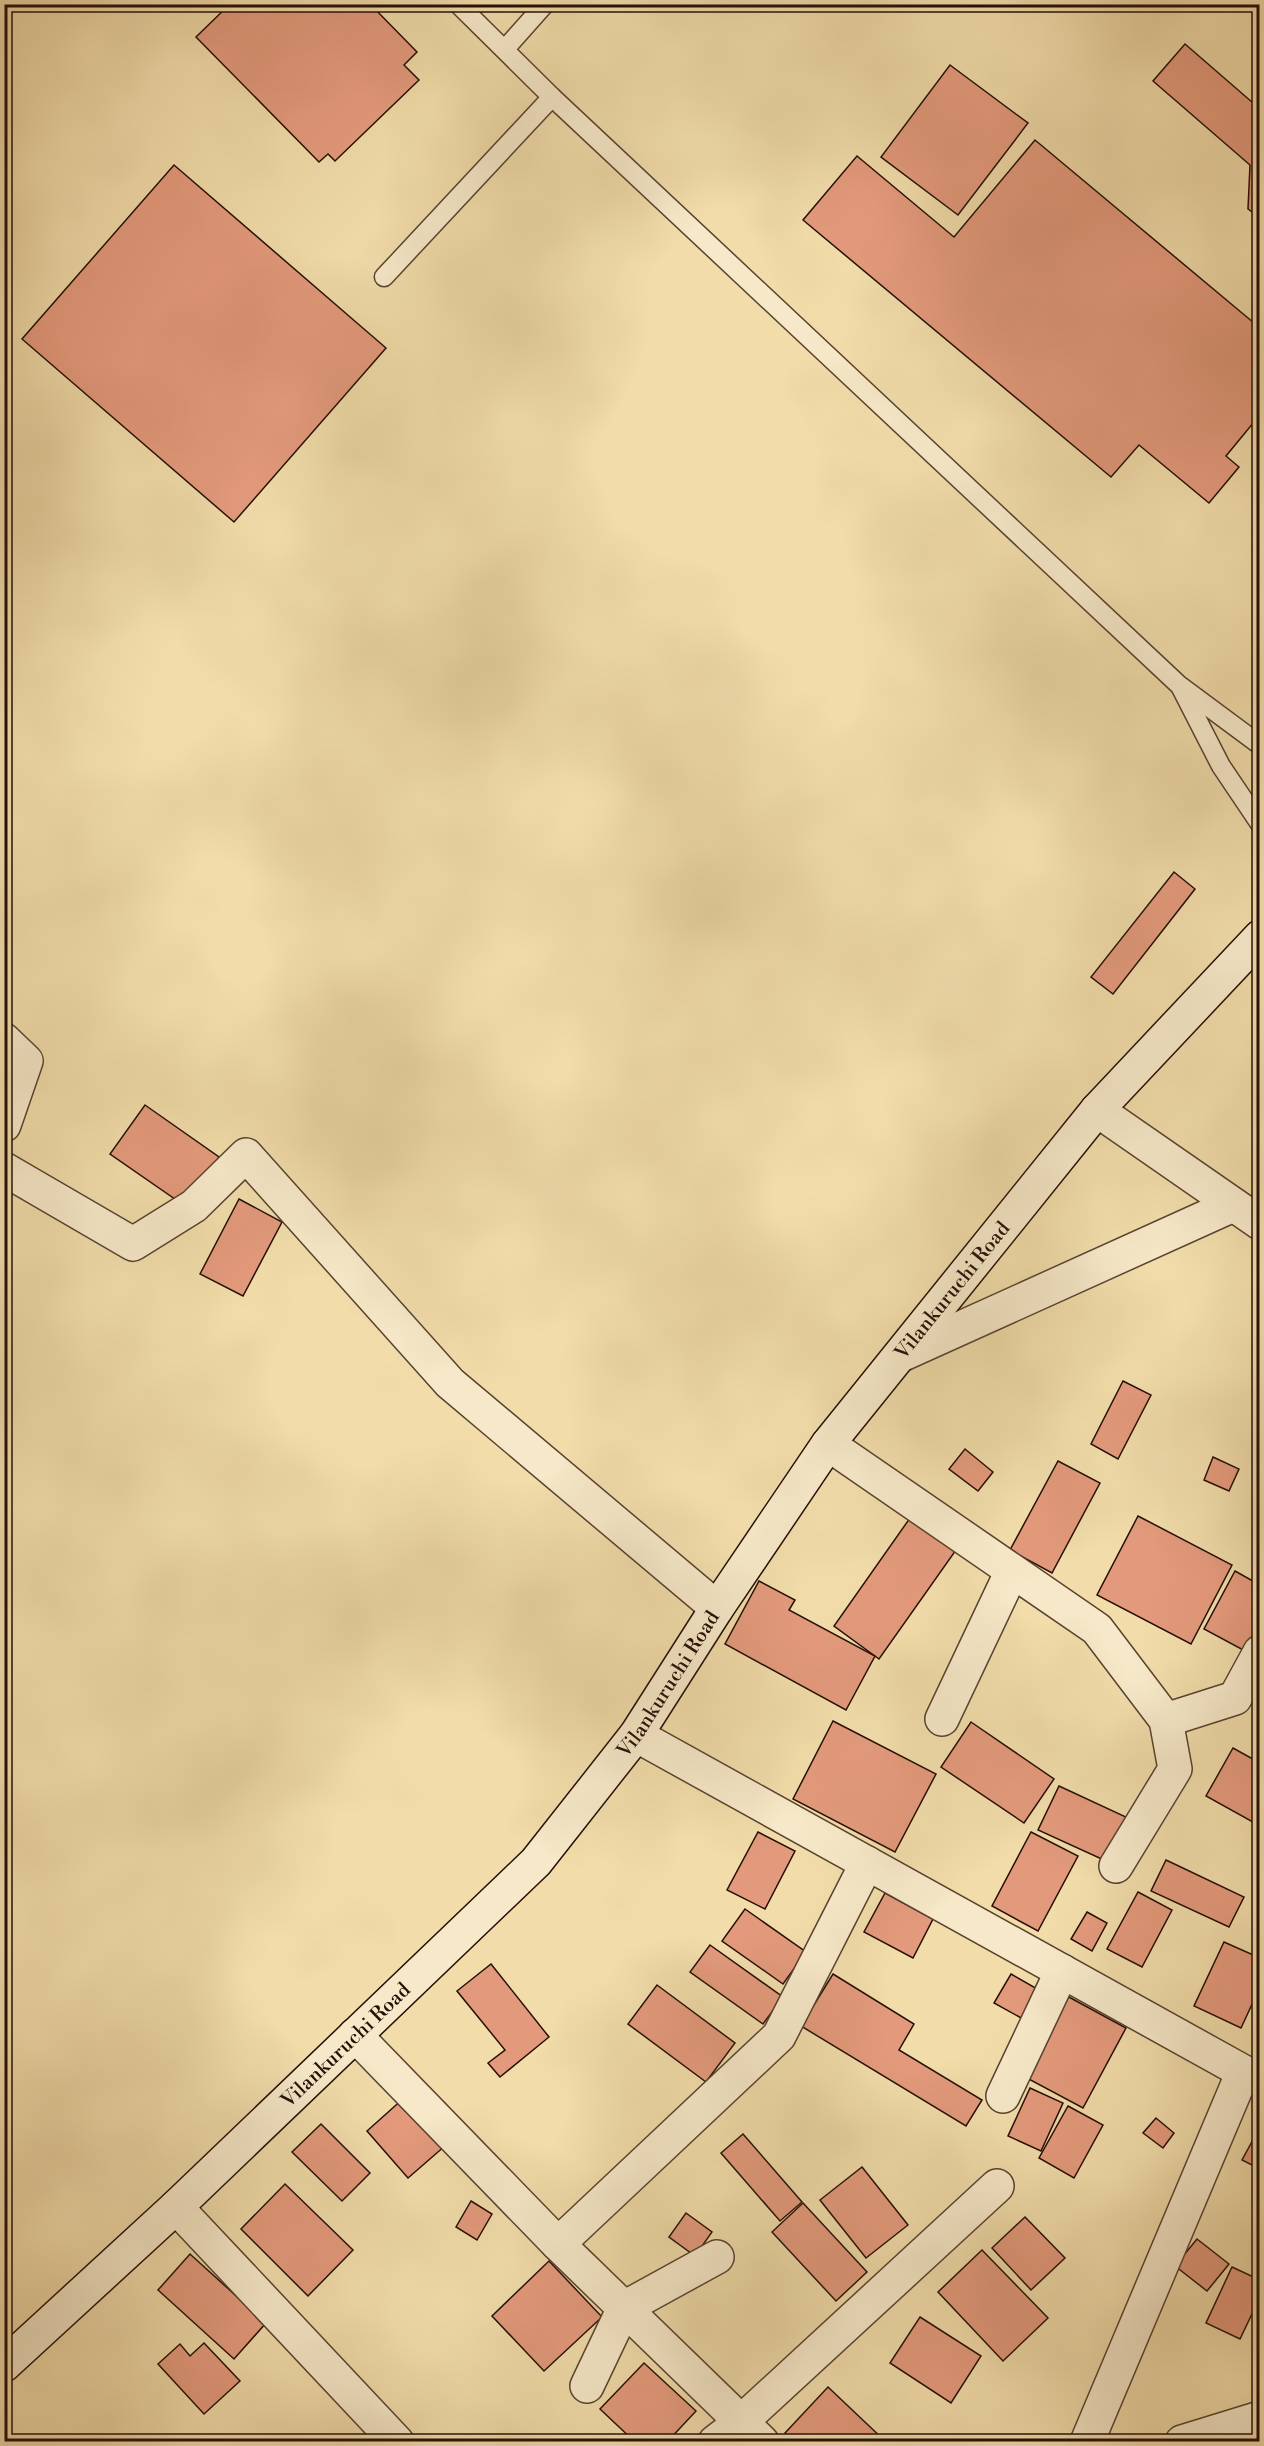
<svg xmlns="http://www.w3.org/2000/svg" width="1264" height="2446" font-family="'Libre Bodoni',serif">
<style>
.building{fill:#e39a7c;stroke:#250f07;stroke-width:1.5}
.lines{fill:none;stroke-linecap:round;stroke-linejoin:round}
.lane-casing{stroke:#584230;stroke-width:21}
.street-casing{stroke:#584230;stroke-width:36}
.secondary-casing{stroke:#250f07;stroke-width:36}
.lane{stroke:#f6e8c8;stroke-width:18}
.street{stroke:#f6e8c8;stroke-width:33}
.secondary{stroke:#f6e8c8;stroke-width:33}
.labels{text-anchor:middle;stroke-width:6;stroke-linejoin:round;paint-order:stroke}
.street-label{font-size:20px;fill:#250f07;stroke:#f6e8c8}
</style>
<rect width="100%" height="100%" fill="#f1dcaa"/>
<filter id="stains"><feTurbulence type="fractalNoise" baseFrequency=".00333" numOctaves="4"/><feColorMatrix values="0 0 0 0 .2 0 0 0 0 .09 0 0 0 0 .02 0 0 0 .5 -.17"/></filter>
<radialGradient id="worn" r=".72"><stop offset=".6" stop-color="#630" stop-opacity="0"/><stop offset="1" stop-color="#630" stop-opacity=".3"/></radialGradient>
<g class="building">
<polygon points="230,4 370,4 417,52 404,65 419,80 335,161 328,154 319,162 196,37"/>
<polygon points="1185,44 1260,109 1260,218 1248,209 1250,165 1153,81"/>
<polygon points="950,65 1028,123 958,215 881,157"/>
<polygon points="1035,140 1260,328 1260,426 1254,422 1226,456 1239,467 1209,503 1139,445 1111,477 803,220 857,156 954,237"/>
<polygon points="174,165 386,348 234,522 22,339"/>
<polygon points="1174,872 1195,889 1113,994 1091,977"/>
<polygon points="145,1105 219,1157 185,1206 110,1154"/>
<polygon points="239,1199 282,1222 243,1296 200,1274"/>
<polygon points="1123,1381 1151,1395 1118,1459 1091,1444"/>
<polygon points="965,1449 993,1472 978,1491 949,1469"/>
<polygon points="1213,1457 1239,1469 1229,1491 1204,1480"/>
<polygon points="1058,1461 1100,1483 1052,1573 1010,1550"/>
<polygon points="1138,1516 1232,1565 1191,1644 1097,1595"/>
<polygon points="910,1518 956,1550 879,1659 834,1626"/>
<polygon points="1235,1571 1260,1585 1260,1623 1245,1651 1204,1629"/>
<polygon points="759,1581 795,1600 789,1610 875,1656 846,1710 725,1644"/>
<polygon points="833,1721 936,1774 895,1852 793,1799"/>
<polygon points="971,1722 1054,1779 1024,1823 941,1767"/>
<polygon points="1233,1748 1260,1763 1260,1826 1206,1796"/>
<polygon points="1059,1786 1126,1817 1106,1861 1038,1830"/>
<polygon points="758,1832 795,1851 765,1909 727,1890"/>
<polygon points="1031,1832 1078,1856 1038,1931 992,1906"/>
<polygon points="1166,1860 1244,1897 1229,1927 1151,1891"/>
<polygon points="1138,1892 1172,1910 1142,1967 1107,1949"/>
<polygon points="885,1893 933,1919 913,1958 864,1932"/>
<polygon points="745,1909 806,1952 783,1984 722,1941"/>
<polygon points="1087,1912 1107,1923 1092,1951 1071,1939"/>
<polygon points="1224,1942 1260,1958 1260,1987 1241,2028 1194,2006"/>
<polygon points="710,1945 783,1997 763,2024 690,1972"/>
<polygon points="491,1964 549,2037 500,2077 488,2063 505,2050 457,1991"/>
<polygon points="833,1974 914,2024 899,2050 982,2100 966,2126 801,2026"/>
<polygon points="1011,1974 1039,1990 1023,2019 994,2003"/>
<polygon points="657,1985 735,2043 706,2082 628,2024"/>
<polygon points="1067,1996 1126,2028 1083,2108 1023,2076"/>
<polygon points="1030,2088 1063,2103 1041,2151 1008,2136"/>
<polygon points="405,2097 446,2145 408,2178 367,2131"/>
<polygon points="1068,2106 1103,2125 1074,2178 1039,2158"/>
<polygon points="1156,2118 1174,2133 1163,2148 1143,2133"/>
<polygon points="321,2124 370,2173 342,2201 292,2152"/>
<polygon points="1260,2127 1260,2169 1242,2160"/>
<polygon points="743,2134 802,2202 780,2221 721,2153"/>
<polygon points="862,2167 908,2225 866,2258 820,2200"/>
<polygon points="285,2184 353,2250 308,2296 241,2229"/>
<polygon points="471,2201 492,2214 477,2240 456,2227"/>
<polygon points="803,2203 867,2272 836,2301 772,2232"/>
<polygon points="686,2213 712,2232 695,2256 669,2237"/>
<polygon points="1025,2217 1065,2258 1031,2290 992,2248"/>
<polygon points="1197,2239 1229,2264 1207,2291 1175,2266"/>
<polygon points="982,2250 1048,2318 1003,2361 938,2292"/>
<polygon points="190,2254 266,2323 234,2359 158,2290"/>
<polygon points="549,2261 602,2317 544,2371 492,2316"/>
<polygon points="1232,2267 1260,2280 1260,2297 1240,2339 1206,2323"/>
<polygon points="920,2317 981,2356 951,2403 890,2363"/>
<polygon points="204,2343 240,2381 204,2414 158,2364 180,2344 190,2356"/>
<polygon points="644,2363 696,2411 667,2442 635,2442 600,2409"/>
<polygon points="828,2387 886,2442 794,2442 785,2433"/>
</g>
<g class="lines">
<defs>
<g id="lane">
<polyline points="458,4 552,97 1179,685 1260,745"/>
<polyline points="505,49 545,4"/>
<polyline points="384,277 552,97"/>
<polyline points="1181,688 1221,766 1260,824"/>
</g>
<g id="street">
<polyline points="4,1040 26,1061 4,1125"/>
<polyline points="1097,1110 1260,1223"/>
<polyline points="4,1169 133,1244 194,1206 246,1155 450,1383 717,1608"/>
<polyline points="901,1355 1233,1205"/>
<polyline points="828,1444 1097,1629 1166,1720 1175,1769 1116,1866"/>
<polyline points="942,1719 1012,1571"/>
<polyline points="1166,1720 1235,1698 1260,1652"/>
<polyline points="636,1735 1260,2081"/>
<polyline points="355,2035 558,2244 762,2442"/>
<polyline points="1003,2096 1062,1971"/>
<polyline points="176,2207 397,2442"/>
<polyline points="558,2244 779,2036 867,1863"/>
<polyline points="587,2386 624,2308 717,2257"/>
<polyline points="715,2442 741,2422 997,2186"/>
<polyline points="1087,2442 1243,2072"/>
<polyline points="1182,2442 1260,2418"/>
</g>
<g id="secondary">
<path id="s1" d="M4 2365 176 2207 536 1862 636 1735 717 1608 828 1444 1097 1110 1260 937"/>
</g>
</defs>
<use href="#lane" class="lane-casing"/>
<use href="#street" class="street-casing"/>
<use href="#secondary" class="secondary-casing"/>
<use href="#lane" class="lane"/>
<use href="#street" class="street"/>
<use href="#secondary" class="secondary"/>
</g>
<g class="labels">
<g class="street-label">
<text dy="7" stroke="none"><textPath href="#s1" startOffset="1440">Vilankuruchi Road</textPath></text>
<text dy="7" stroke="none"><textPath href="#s1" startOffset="954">Vilankuruchi Road</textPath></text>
<text dy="7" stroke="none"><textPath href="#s1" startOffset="468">Vilankuruchi Road</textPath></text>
</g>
</g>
<rect width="1264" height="2446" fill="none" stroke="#f1dcaa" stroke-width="24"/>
<rect x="6" y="6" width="1252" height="2434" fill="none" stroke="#250f07" stroke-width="3"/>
<rect x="12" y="12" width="1240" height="2422" fill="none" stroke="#250f07" stroke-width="1.5"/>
<rect width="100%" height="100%" filter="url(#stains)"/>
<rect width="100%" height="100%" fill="url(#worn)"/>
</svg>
